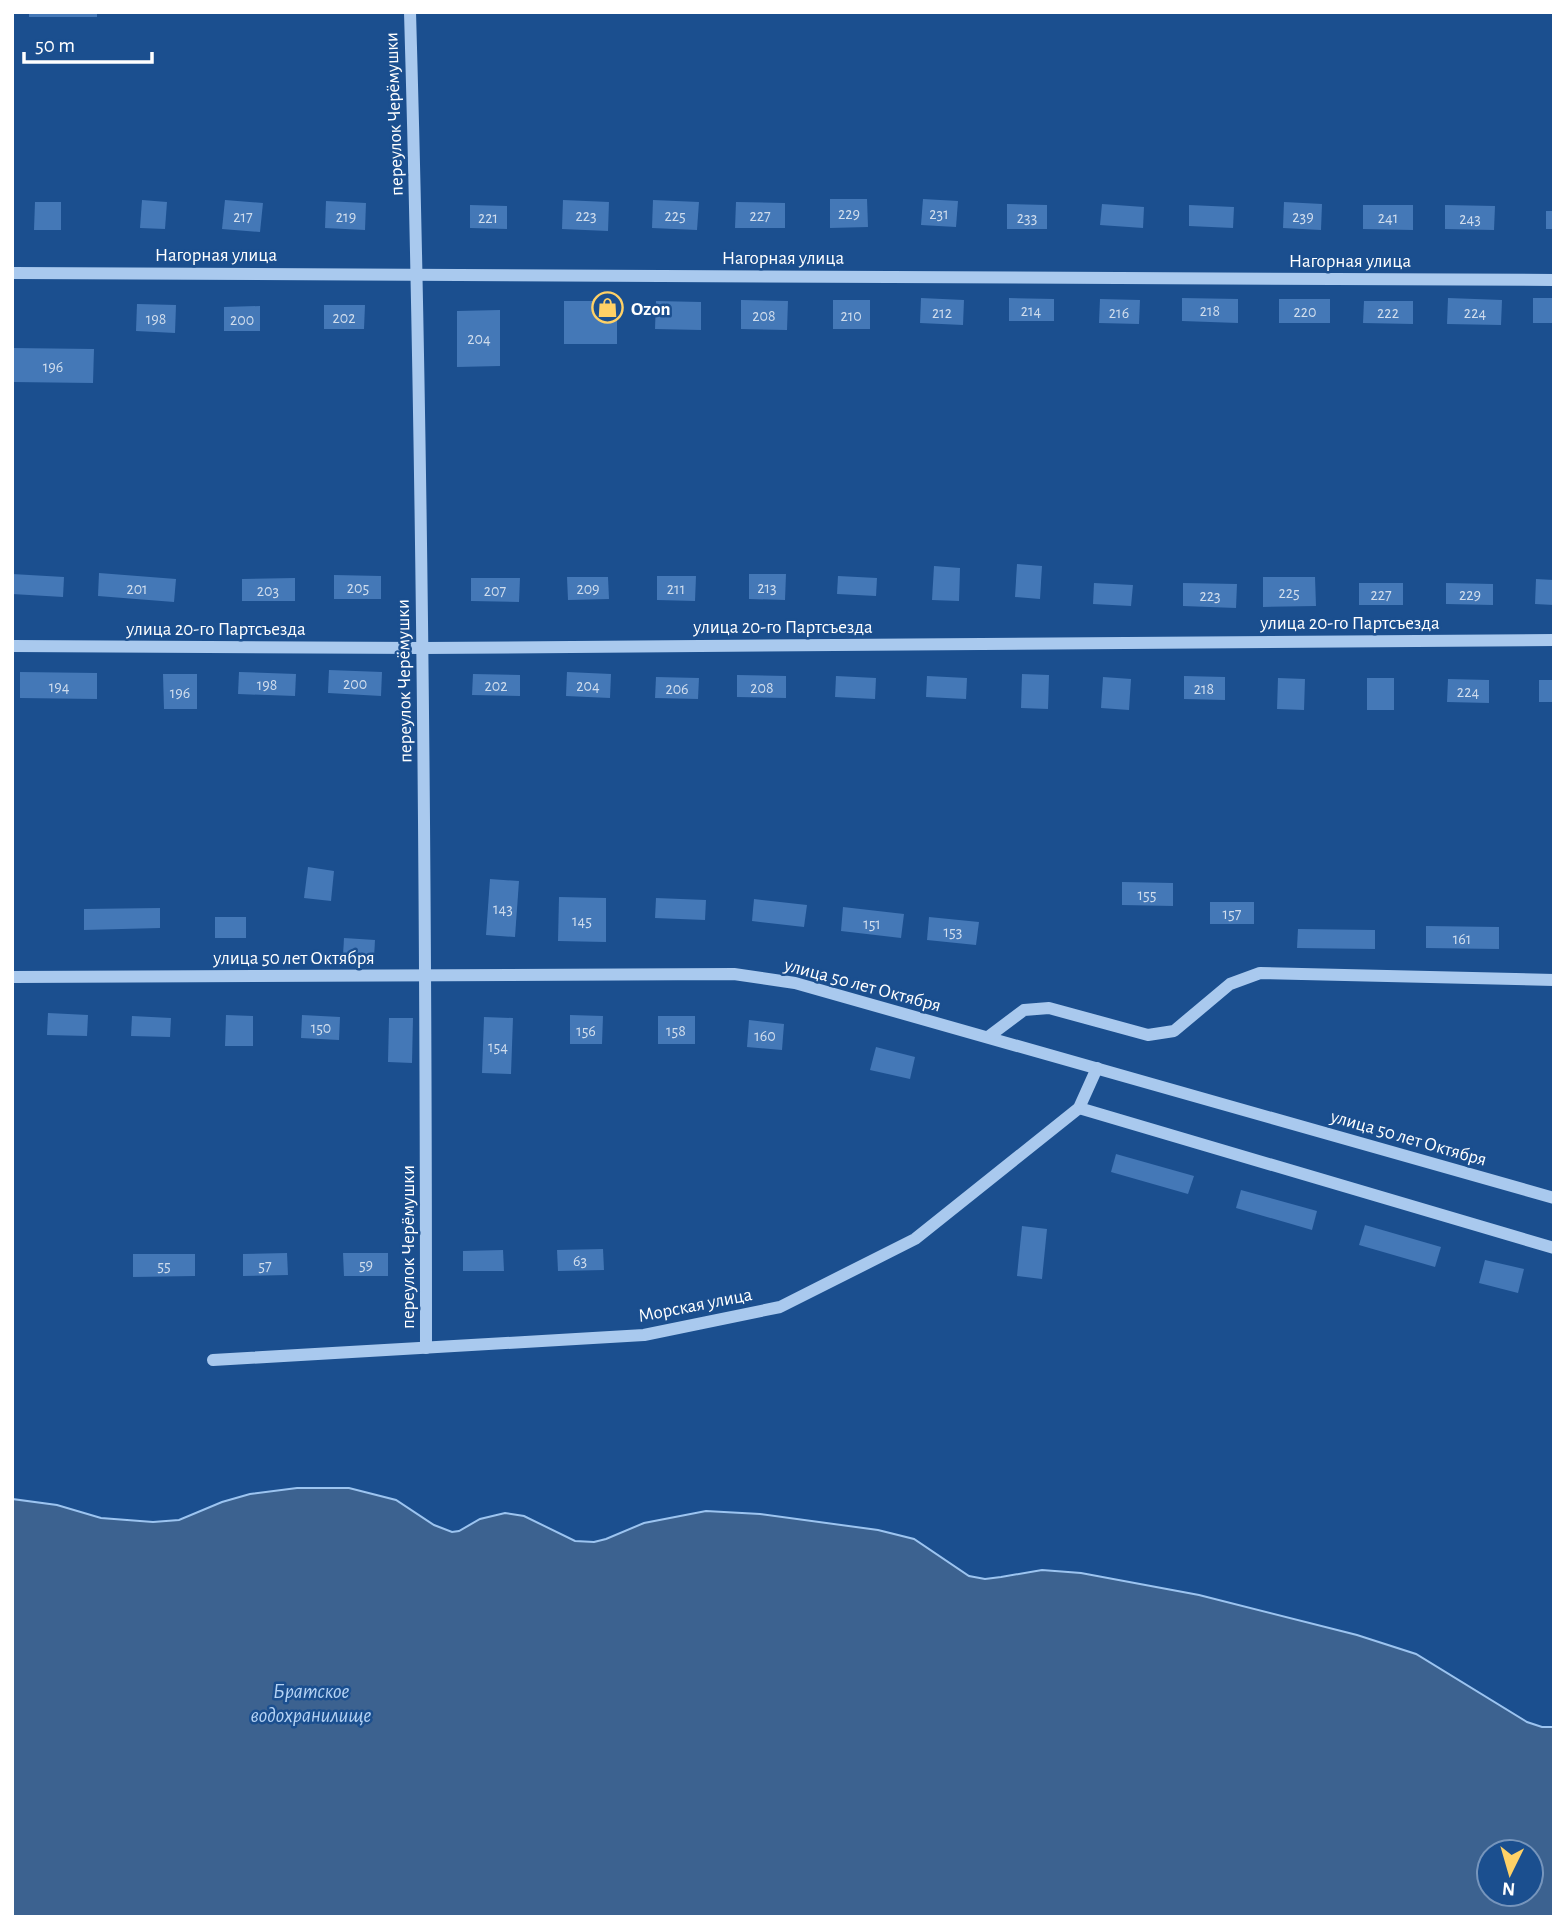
<svg xmlns="http://www.w3.org/2000/svg" width="1566" height="1929" font-family="'Alegreya Sans',sans-serif">
<style>
.water{fill:#3c6290;stroke:#9cc4f0;stroke-width:2;fill-rule:evenodd}
.building{fill:#4478b7}
.lines{fill:none;stroke-linecap:round;stroke-linejoin:round}
.minor{stroke:#a9c9ee;stroke-width:12}
.labels{text-anchor:middle;stroke-width:5;stroke-linejoin:round;paint-order:stroke}
.number-label{font-size:16px;fill:#d0dded}
.street-label{font-size:19px;fill:#fff;stroke:#1b4f8f}
.poi-label{font-size:19px;font-weight:bold;fill:#fff;stroke:#1b4f8f;text-anchor:start}
.water-label{font-size:21px;font-style:italic;fill:#b5d3f5;stroke:#1b4f8f}
</style>
<rect width="100%" height="100%" fill="#1b4f8f"/>
<path class="water" d="M297 1488H349L396 1500 434 1525 452 1532 459 1531 480 1519 505 1513 524 1516 575 1541 594 1542 606 1539 644 1523 706 1511 760 1514 878 1530 914 1539 969 1576 985 1579 1001 1577 1042 1570 1081 1573 1199 1595 1357 1635 1416 1654 1527 1722 1542 1727H1554V1917H12V1499L57 1505 101 1518 153 1522 179 1520 222 1502 250 1494ZM1489 1852H1531V1894H1489Z"/>
<g class="building">
<rect x="29" y="12" width="68" height="5"/>
<polygon points="830,199 867,199 868,227 830,228"/>
<polygon points="923,199 958,201 956,227 921,225"/>
<polygon points="142,200 167,202 165,229 140,228"/>
<polygon points="225,200 263,203 260,232 222,229"/>
<polygon points="563,200 609,202 608,231 562,229"/>
<polygon points="653,200 699,202 697,230 652,228"/>
<polygon points="326,201 366,203 365,230 325,228"/>
<polygon points="35,202 61,202 61,230 34,230"/>
<polygon points="736,202 785,203 785,228 735,228"/>
<polygon points="1284,202 1322,204 1321,230 1283,228"/>
<polygon points="1007,204 1047,205 1047,229 1007,229"/>
<polygon points="1102,204 1144,207 1143,228 1100,225"/>
<polygon points="470,205 507,206 507,229 470,228"/>
<polygon points="1189,205 1234,207 1233,228 1189,226"/>
<polygon points="1363,205 1413,205 1413,230 1363,229"/>
<polygon points="1445,205 1495,206 1494,230 1445,229"/>
<rect x="1546" y="211" width="8" height="18"/>
<polygon points="921,298 964,300 963,325 920,323"/>
<polygon points="1009,298 1054,299 1054,321 1009,321"/>
<polygon points="1182,298 1238,299 1238,323 1182,321"/>
<polygon points="1448,298 1502,300 1501,325 1447,324"/>
<rect x="1533" y="298" width="21" height="25"/>
<polygon points="1100,299 1140,300 1139,324 1099,323"/>
<rect x="1279" y="299" width="51" height="24"/>
<polygon points="741,300 788,301 787,330 741,329"/>
<rect x="833" y="300" width="37" height="29"/>
<rect x="564" y="301" width="53" height="43"/>
<polygon points="656,301 701,302 701,330 655,329"/>
<polygon points="1364,301 1413,301 1413,324 1363,323"/>
<polygon points="137,304 176,305 175,333 136,331"/>
<polygon points="324,305 365,305 364,329 324,329"/>
<polygon points="260,306 260,331 224,331 224,307"/>
<polygon points="500,310 500,366 457,367 457,311"/>
<polygon points="12,348 94,349 93,383 12,382"/>
<polygon points="1017,564 1042,566 1040,599 1015,597"/>
<polygon points="934,566 960,568 959,601 932,600"/>
<polygon points="99,573 176,579 174,602 98,596"/>
<polygon points="12,574 64,577 63,597 12,594"/>
<polygon points="749,574 786,574 785,600 749,599"/>
<polygon points="334,575 381,576 381,599 334,599"/>
<polygon points="657,576 696,576 695,601 657,600"/>
<polygon points="838,576 877,578 876,596 837,594"/>
<polygon points="567,577 608,577 609,599 568,600"/>
<polygon points="1263,577 1315,577 1316,606 1263,607"/>
<polygon points="295,578 295,601 242,601 242,579"/>
<polygon points="471,578 520,578 519,602 471,601"/>
<polygon points="1536,579 1554,580 1554,605 1535,604"/>
<polygon points="1094,583 1133,585 1131,606 1093,604"/>
<polygon points="1183,583 1237,584 1236,608 1183,606"/>
<rect x="1359" y="583" width="44" height="22"/>
<polygon points="1446,583 1493,584 1493,605 1446,604"/>
<polygon points="329,670 382,672 381,696 328,693"/>
<polygon points="20,672 97,673 97,699 20,698"/>
<polygon points="239,672 296,674 295,696 238,694"/>
<polygon points="567,672 611,674 610,698 566,696"/>
<polygon points="163,674 197,674 197,709 164,709"/>
<polygon points="473,674 520,675 520,696 472,695"/>
<polygon points="1022,674 1049,675 1048,709 1021,708"/>
<polygon points="737,675 786,676 786,698 737,697"/>
<polygon points="836,676 876,678 875,699 835,697"/>
<polygon points="927,676 967,678 966,699 926,697"/>
<polygon points="1184,676 1225,677 1225,700 1184,699"/>
<polygon points="656,677 699,678 698,699 655,698"/>
<polygon points="1103,677 1131,679 1129,710 1101,708"/>
<polygon points="1278,678 1305,679 1304,710 1277,709"/>
<rect x="1367" y="678" width="27" height="32"/>
<polygon points="1448,679 1489,680 1489,703 1447,702"/>
<rect x="1539" y="680" width="15" height="22"/>
<polygon points="308,867 334,871 331,901 304,898"/>
<polygon points="490,879 519,881 515,937 486,935"/>
<polygon points="1122,882 1173,883 1173,906 1122,905"/>
<polygon points="559,897 606,898 606,942 558,941"/>
<polygon points="656,898 706,900 705,920 655,918"/>
<polygon points="754,899 807,905 804,927 752,921"/>
<rect x="1210" y="902" width="44" height="22"/>
<polygon points="843,907 904,914 901,938 841,931"/>
<polygon points="160,908 160,928 84,930 84,909"/>
<rect x="215" y="917" width="31" height="21"/>
<polygon points="929,917 979,922 976,945 927,940"/>
<polygon points="1426,926 1499,927 1499,949 1426,948"/>
<polygon points="1298,929 1375,930 1375,949 1297,948"/>
<polygon points="344,938 375,940 374,958 343,956"/>
<polygon points="48,1013 88,1015 87,1036 47,1035"/>
<polygon points="226,1015 253,1016 253,1046 225,1046"/>
<polygon points="302,1015 340,1017 339,1040 301,1038"/>
<polygon points="570,1015 603,1016 602,1044 570,1044"/>
<polygon points="132,1016 171,1018 170,1037 131,1036"/>
<rect x="658" y="1016" width="37" height="28"/>
<polygon points="484,1017 513,1018 511,1074 482,1073"/>
<polygon points="389,1018 413,1018 412,1063 388,1062"/>
<polygon points="749,1020 784,1024 782,1050 747,1047"/>
<polygon points="876,1047 915,1057 910,1079 870,1070"/>
<polygon points="1116,1154 1194,1176 1188,1194 1111,1172"/>
<polygon points="1241,1190 1317,1211 1312,1230 1236,1208"/>
<polygon points="1365,1225 1441,1247 1435,1267 1359,1245"/>
<polygon points="1022,1226 1047,1229 1042,1279 1017,1276"/>
<polygon points="603,1249 604,1270 558,1271 557,1250"/>
<polygon points="503,1250 504,1271 463,1271 463,1251"/>
<polygon points="287,1253 288,1275 243,1276 243,1254"/>
<polygon points="343,1253 388,1253 388,1276 344,1276"/>
<polygon points="133,1254 195,1254 195,1276 133,1277"/>
<polygon points="1485,1260 1524,1269 1518,1293 1479,1283"/>
</g>
<g class="lines">
<g class="minor">
<path d="M410 12C423 458 426 903 426 1348"/>
<polyline points="12,273 1554,280"/>
<polyline points="12,646 422,648 1554,640"/>
<polyline points="12,977 734,974 795,983 1554,1198"/>
<polyline points="988,1037 1024,1010 1049,1008 1148,1035 1174,1031 1230,984 1260,973 1554,980"/>
<polyline points="1079,1108 1554,1248"/>
<polyline points="213,1360 644,1335 780,1307 915,1239 1079,1108 1097,1068"/>
</g>
</g>
<defs>
<symbol id="shop-ring" viewBox="-11 -11 22 22"><circle r="9.5" fill="#1b4f8f" stroke="#ffd166" stroke-width="1.5"/><path d="M-5-2.5h2.3a2.7 3.5 0 0 1 5.4 0H5L5.5 6h-11ZM-1.5-2.5h3a1.5 2.3 0 0 0-3 0Z" fill="#ffd166"/></symbol>
</defs>
<g fill-rule="evenodd">
<use href="#shop-ring" x="590" y="290" width="35" height="35"/>
</g>
<g class="labels">
<g class="number-label">
<text x="849" y="219">229</text>
<text x="939" y="219">231</text>
<text x="586" y="221">223</text>
<text x="675" y="221">225</text>
<text x="760" y="221">227</text>
<text x="243" y="222">217</text>
<text x="346" y="222">219</text>
<text x="1303" y="222">239</text>
<text x="488" y="223">221</text>
<text x="1027" y="223">233</text>
<text x="1388" y="223">241</text>
<text x="1470" y="224">243</text>
<text x="1031" y="316">214</text>
<text x="1210" y="316">218</text>
<text x="1305" y="317">220</text>
<text x="942" y="318">212</text>
<text x="1119" y="318">216</text>
<text x="1388" y="318">222</text>
<text x="1475" y="318">224</text>
<text x="764" y="321">208</text>
<text x="851" y="321">210</text>
<text x="344" y="323">202</text>
<text x="156" y="324">198</text>
<text x="242" y="325">200</text>
<text x="479" y="344">204</text>
<text x="53" y="372">196</text>
<text x="358" y="593">205</text>
<text x="767" y="593">213</text>
<text x="137" y="594">201</text>
<text x="588" y="594">209</text>
<text x="676" y="594">211</text>
<text x="268" y="596">203</text>
<text x="495" y="596">207</text>
<text x="1289" y="598">225</text>
<text x="1381" y="600">227</text>
<text x="1470" y="600">229</text>
<text x="1210" y="601">223</text>
<text x="355" y="689">200</text>
<text x="267" y="690">198</text>
<text x="496" y="691">202</text>
<text x="588" y="691">204</text>
<text x="59" y="692">194</text>
<text x="762" y="693">208</text>
<text x="677" y="694">206</text>
<text x="1204" y="694">218</text>
<text x="1468" y="697">224</text>
<text x="180" y="698">196</text>
<text x="1147" y="900">155</text>
<text x="503" y="914">143</text>
<text x="1232" y="919">157</text>
<text x="582" y="926">145</text>
<text x="872" y="929">151</text>
<text x="953" y="937">153</text>
<text x="1462" y="944">161</text>
<text x="321" y="1033">150</text>
<text x="586" y="1036">156</text>
<text x="676" y="1036">158</text>
<text x="765" y="1041">160</text>
<text x="498" y="1052">154</text>
<text x="580" y="1266">63</text>
<text x="366" y="1270">59</text>
<text x="164" y="1271">55</text>
<text x="265" y="1271">57</text>
</g>
<g class="street-label">
<text transform="translate(393 114) rotate(-92)" y="7">переулок Черёмушки</text>
<text x="216" y="261">Нагорная улица</text>
<text x="783" y="264">Нагорная улица</text>
<text x="1350" y="267">Нагорная улица</text>
<text x="1350" y="629">улица 20-го Партсъезда</text>
<text x="783" y="633">улица 20-го Партсъезда</text>
<text x="216" y="635">улица 20-го Партсъезда</text>
<text transform="translate(403 681) rotate(-91)" y="7">переулок Черёмушки</text>
<text x="294" y="964">улица 50 лет Октября</text>
<text transform="translate(863 984) rotate(15)" y="7">улица 50 лет Октября</text>
<text transform="translate(1409 1137) rotate(16)" y="7">улица 50 лет Октября</text>
<text transform="translate(407 1247) rotate(-90)" y="7">переулок Черёмушки</text>
<text transform="translate(695 1304) rotate(-11)" y="7">Морская улица</text>
</g>
<g class="poi-label">
<text x="631" y="315">Ozon</text>
</g>
<g class="water-label">
<text x="311" y="1698">Братское<tspan x="311" dy="24">водохранилище</tspan></text>
</g>
</g>
<rect width="1566" height="1929" fill="none" stroke="#ffffff" stroke-width="28"/>
<g transform="translate(1510 1873) rotate(185)"><circle r="33" fill="#1b4f8f" stroke="#7695bc" stroke-width="2"/>
<path d="M0-5L12 26L0 18L-12 26Z" fill="#ffd166"/>
<text y="-10" font-size="19" font-weight="bold" text-anchor="middle" fill="#ffffff">N</text>
</g>
<path d="M24 52v10h128v-10" fill="none" stroke="#ffffff" stroke-width="3.5"/>
<text x="35" y="52" font-size="21" fill="#ffffff" stroke="#1b4f8f" stroke-width="5" paint-order="stroke">50 m</text>
</svg>
